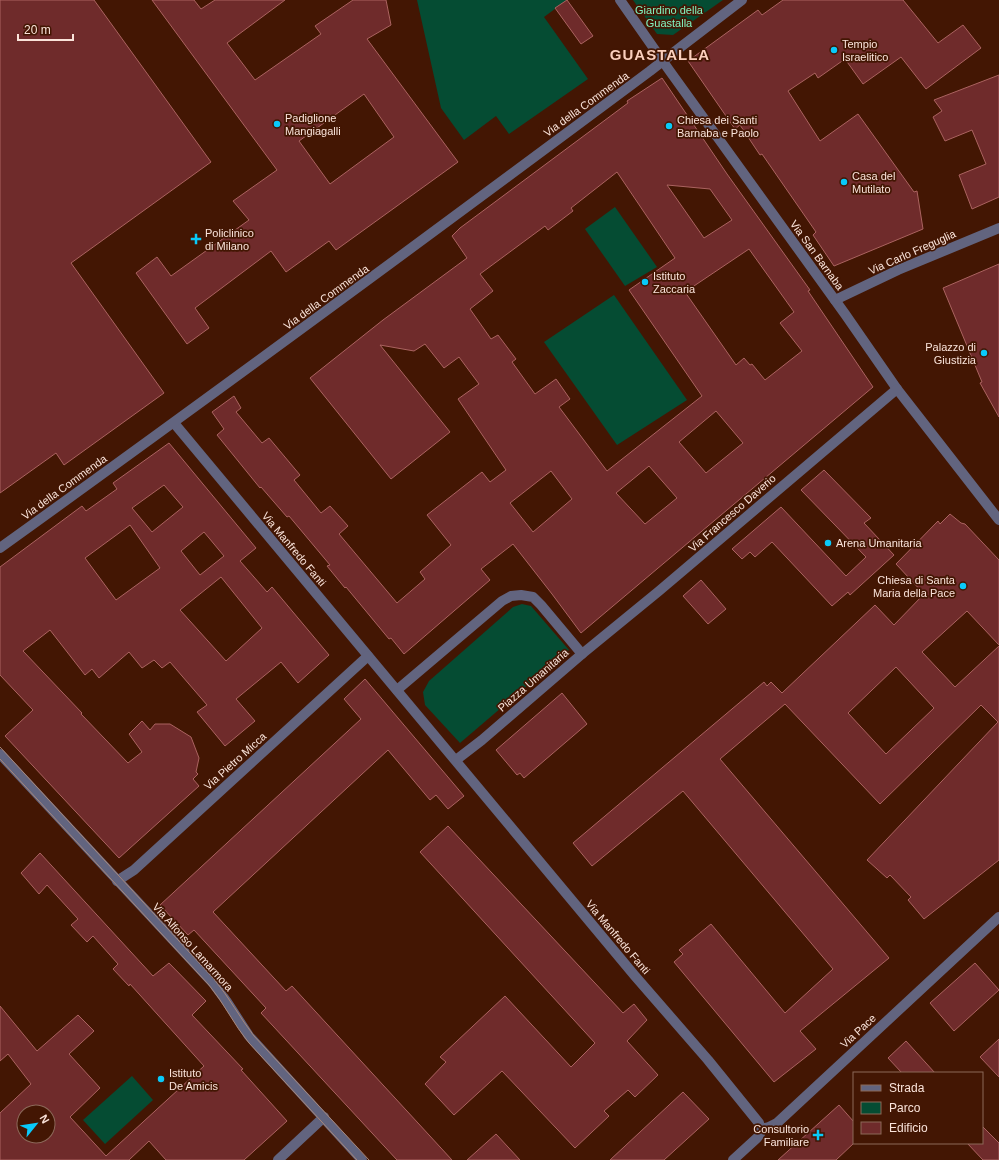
<svg xmlns="http://www.w3.org/2000/svg" width="999" height="1160" font-family="Arial,sans-serif">
<style>
.green{fill:#054c33}
.building{fill:#6f2b2b;stroke:#ab6360;fill-rule:evenodd}
.lines{fill:none;stroke-linecap:round;stroke-linejoin:round}
.minor{stroke:#62647f;stroke-width:10}
.tram{stroke:#a8877a;stroke-width:1}
.poi-dot{fill:#09cafa;stroke:#431603;stroke-width:1.5}
.labels{text-anchor:middle;stroke-width:3.5;stroke-linejoin:round;paint-order:stroke}
.park-label{font-size:11px;fill:#81f3c0;stroke:#431603}
.poi-label{font-size:11px;fill:#fae3da;stroke:#431603;text-anchor:start}
.street-label{font-size:11px;fill:#fae3da;stroke:#431603}
.district-label{font-size:15px;font-weight:bold;letter-spacing:1px;fill:#fbcfbd;stroke:#431603}
</style>
<rect width="100%" height="100%" fill="#431603"/>
<g class="green">
<polygon points="417,0 567,0 544,17 588,79 509,134 496,116 464,140 441,108"/>
<polygon points="633,0 723,0 673,35 657,34"/>
<polygon points="615,207 657,267 625,286 585,229"/>
<polygon points="614,295 687,400 617,445 544,342"/>
<polygon points="522,604 531,606 569,650 460,743 425,705 423,692 429,681 513,607"/>
<polygon points="132,1076 153,1100 105,1144 83,1120"/>
</g>
<g class="building">
<polygon points="0,0 94,0 211,162 71,263 164,393 64,465 56,453 0,493"/>
<path d="M152 0H194L201 9 215 0H285L227 43 255 80 321 34 315 26 353 0H386L391 25 367 39 458 162 336 250 329 241 286 272 271 251 195 308 209 328 187 344 136 273 157 257 171 276 249 220 233 201 277 170ZM364 94 394 137 330 184 299 141Z"/>
<polygon points="567,0 593,36 581,44 555,8"/>
<polygon points="783,0 903,0 938,43 963,25 981,48 926,89 901,57 863,84 845,59 818,78 815,73 788,91 820,141 858,114 914,192 917,191 923,229 834,266 813,235 816,232 762,154 760,155 740,125 735,129 688,61 758,10 762,15"/>
<polygon points="999,75 999,197 972,209 959,175 986,164 972,130 945,141 933,117 942,111 934,100"/>
<path d="M662 78 727 174 810 290 808 291 873 387 581 633 552 594 513 544 481 569 490 580 404 654 391 638 389 639 346 587 345 588 327 566 330 565 289 516 287 517 261 487 260 488 217 435 224 429 212 412 234 396 241 408 236 412 262 443 269 438 300 475 294 480 321 513 330 506 348 526 339 534 397 603 425 579 420 572 451 545 427 515 482 472 490 482 506 470 458 399 479 384 459 357 444 368 425 344 414 351 380 345 450 432 391 479 310 378 383 320 467 258 452 236 460 228 628 103 627 101ZM617 172 675 258 629 290 702 396 607 471 559 407 570 399 556 379 535 394 512 362 516 359 498 335 491 339 470 309 493 291 480 274 545 226 548 230 573 211 571 208ZM667 185 710 189 732 220 704 238ZM749 249 794 312 780 323 802 351 765 380 752 364 750 365 744 358 736 365 685 292ZM716 411 743 443 706 473 679 442ZM649 466 677 498 645 524 616 493ZM551 471 572 499 533 532 510 503Z"/>
<polygon points="999,264 999,417 980,383 982,382 943,288"/>
<path d="M169 443 256 548 240 561 267 592 272 587 329 655 298 683 281 662 236 699 255 721 225 746 197 712 207 705 170 662 162 668 154 660 142 668 129 652 99 678 92 669 85 675 50 630 23 651 82 713 81 714 128 763 142 752 129 734 142 721 150 730 155 724H170L191 737 199 758 196 772 198 774 193 779 199 786 119 858 5 736 33 710 0 675V567L82 506 86 511 117 489 113 483ZM164 485 183 507 152 532 132 508ZM130 525 160 568 116 600 85 558ZM204 532 224 556 200 575 181 551ZM221 577 262 628 226 661 180 610Z"/>
<polygon points="824,470 871,518 864,523 894,555 850,595 848,592 832,606 772,542 755,557 750,552 742,559 732,549 781,507 846,576 866,557 801,490"/>
<path d="M950 514 961 523 965 524 999 560V645L967 611 922 652 955 687 999 646V860L924 919 908 900 911 897 890 875 887 878 867 860 998 722 981 705 880 804 785 704 720 759 889 958 800 1031 816 1049 774 1082 674 962 683 954 679 950 711 924 785 1013 833 969 683 791 592 866 573 843 764 682 767 686 771 682 782 693 875 605 894 625 924 594 896 564 938 521 940 524ZM896 667 934 708 886 754 848 713Z"/>
<polygon points="701,580 726,609 708,624 683,596"/>
<polygon points="365,679 464,796 448,809 436,795 430,800 388,750 213,912 286,991 292,986 452,1160 397,1160 261,1013 266,1008 194,930 188,935 160,905 361,719 344,699"/>
<polygon points="562,693 587,724 524,778 520,773 517,775 496,750"/>
<polygon points="448,826 623,1013 634,1004 647,1020 627,1041 658,1075 635,1097 628,1090 604,1111 609,1116 575,1148 502,1071 454,1115 425,1084 446,1062 440,1057 505,996 571,1067 595,1043 420,852"/>
<path d="M40 853 153 976 169 963 206 1001 192 1015 243 1069 241 1070 287 1121 244 1160H166L149 1141 129 1160H0V1113L31 1084 8 1054 0 1061V1006L37 1051 78 1015 94 1031 69 1054 100 1088 70 1117 106 1156 204 1066 130 984 129 986 113 969 118 964 93 936 87 942 71 925 78 919 47 885 39 894 21 873ZM24 1112H48V1136H24Z"/>
<polygon points="975,963 999,990 954,1031 930,1003"/>
<polygon points="999,1039 999,1077 980,1057"/>
<polygon points="906,1041 935,1073 902,1073 888,1058"/>
<polygon points="683,1092 709,1119 664,1160 610,1160"/>
<polygon points="839,1105 854,1122 854,1143 836,1160 778,1160"/>
<polygon points="982,1126 999,1143 999,1160 983,1160 967,1143 982,1143"/>
<polygon points="496,1134 520,1160 467,1160"/>
</g>
<g class="lines">
<g class="minor">
<polyline points="620,0 669,70 845,314 897,389 999,520"/>
<polyline points="835,300 898,270 999,228"/>
<polyline points="174,423 635,976 708,1060 759,1123 761,1129"/>
<path d="M0 548C218 391 434 232 650 71L682 46 742 0"/>
<polyline points="397,690 502,601 511,596 521,595 533,597 541,605 582,654"/>
<polyline points="0,754 213,983 227,1002 249,1036 362,1160"/>
<polyline points="456,760 482,740 582,654 659,591 897,389"/>
<polyline points="117,881 134,870 368,656"/>
<polyline points="761,1129 769,1127 777,1123 999,917"/>
<polyline points="278,1160 324,1117"/>
<polyline points="733,1160 757,1138 760,1134 761,1129"/>
</g>
<g class="tram">
<path d="M0 747 214 979C229 997 240 1018 254 1036L369 1160"/>
<path d="M0 759 209 985C224 1003 234 1025 249 1043L357 1160"/>
</g>
</g>
<g class="poi-dot">
<circle cx="834" cy="50" r="4"/>
<circle cx="277" cy="124" r="4"/>
<circle cx="669" cy="126" r="4"/>
<circle cx="844" cy="182" r="4"/>
<path d="M194 233h4v4h4v4h-4v4h-4v-4h-4v-4h4z"/>
<circle cx="645" cy="282" r="4"/>
<circle cx="984" cy="353" r="4"/>
<circle cx="828" cy="543" r="4"/>
<circle cx="963" cy="586" r="4"/>
<circle cx="161" cy="1079" r="4"/>
<path d="M816 1129h4v4h4v4h-4v4h-4v-4h-4v-4h4z"/>
</g>
<g class="labels">
<g class="park-label">
<text x="669" y="14">Giardino della<tspan x="669" dy="13">Guastalla</tspan></text>
</g>
<g class="poi-label">
<text x="842" y="48">Tempio<tspan x="842" dy="13">Israelitico</tspan></text>
<text x="285" y="122">Padiglione<tspan x="285" dy="13">Mangiagalli</tspan></text>
<text x="677" y="124">Chiesa dei Santi<tspan x="677" dy="13">Barnaba e Paolo</tspan></text>
<text x="852" y="180">Casa del<tspan x="852" dy="13">Mutilato</tspan></text>
<text x="205" y="237">Policlinico<tspan x="205" dy="13">di Milano</tspan></text>
<text x="653" y="280">Istituto<tspan x="653" dy="13">Zaccaria</tspan></text>
<text x="976" y="351" text-anchor="end">Palazzo di<tspan x="976" dy="13">Giustizia</tspan></text>
<text x="836" y="547">Arena Umanitaria</text>
<text x="955" y="584" text-anchor="end">Chiesa di Santa<tspan x="955" dy="13">Maria della Pace</tspan></text>
<text x="169" y="1077">Istituto<tspan x="169" dy="13">De Amicis</tspan></text>
<text x="809" y="1133" text-anchor="end">Consultorio<tspan x="809" dy="13">Familiare</tspan></text>
</g>
<g class="street-label">
<text transform="translate(586 104) rotate(-36)" y="4">Via della Commenda</text>
<text transform="translate(912 252) rotate(-24)" y="4">Via Carlo Freguglia</text>
<text transform="translate(817 255) rotate(54)" y="4">Via San Barnaba</text>
<text transform="translate(326 297) rotate(-36)" y="4">Via della Commenda</text>
<text transform="translate(64 487) rotate(-36)" y="4">Via della Commenda</text>
<text transform="translate(732 513) rotate(-41)" y="4">Via Francesco Daverio</text>
<text transform="translate(294 549) rotate(50)" y="4">Via Manfredo Fanti</text>
<text transform="translate(533 680) rotate(-41)" y="4">Piazza Umanitaria</text>
<text transform="translate(235 761) rotate(-42)" y="4">Via Pietro Micca</text>
<text transform="translate(618 937) rotate(50)" y="4">Via Manfredo Fanti</text>
<text transform="translate(193 947) rotate(48)" y="4">Via Alfonso Lamarmora</text>
<text transform="translate(858 1031) rotate(-43)" y="4">Via Pace</text>
</g>
<g class="district-label">
<text x="660" y="60">GUASTALLA</text>
</g>
</g>
<rect x="853" y="1072" width="130" height="72" fill="#431603" stroke="#8c6859"/>
<rect x="861" y="1085" width="20" height="6" fill="#62647f" stroke="#8c6859"/>
<text x="889" y="1092" font-size="12" fill="#fae3da">Strada</text>
<rect x="861" y="1102" width="20" height="12" fill="#054c33" stroke="#8c6859"/>
<text x="889" y="1112" font-size="12" fill="#fae3da">Parco</text>
<rect x="861" y="1122" width="20" height="12" fill="#6f2b2b" stroke="#8c6859"/>
<text x="889" y="1132" font-size="12" fill="#fae3da">Edificio</text>
<g transform="translate(36 1124) rotate(60)"><circle r="19" fill="#431603" stroke="#8c6859"/>
<path d="M0-3L7 15L0 10L-7 15Z" fill="#09cafa"/>
<text y="-6" font-size="11" font-weight="bold" text-anchor="middle" fill="#fae3da">N</text>
</g>
<path d="M18 34v6h55v-6" fill="none" stroke="#fae3da" stroke-width="2"/>
<text x="24" y="34" font-size="12" fill="#fae3da" stroke="#431603" stroke-width="3" paint-order="stroke">20 m</text>
</svg>
